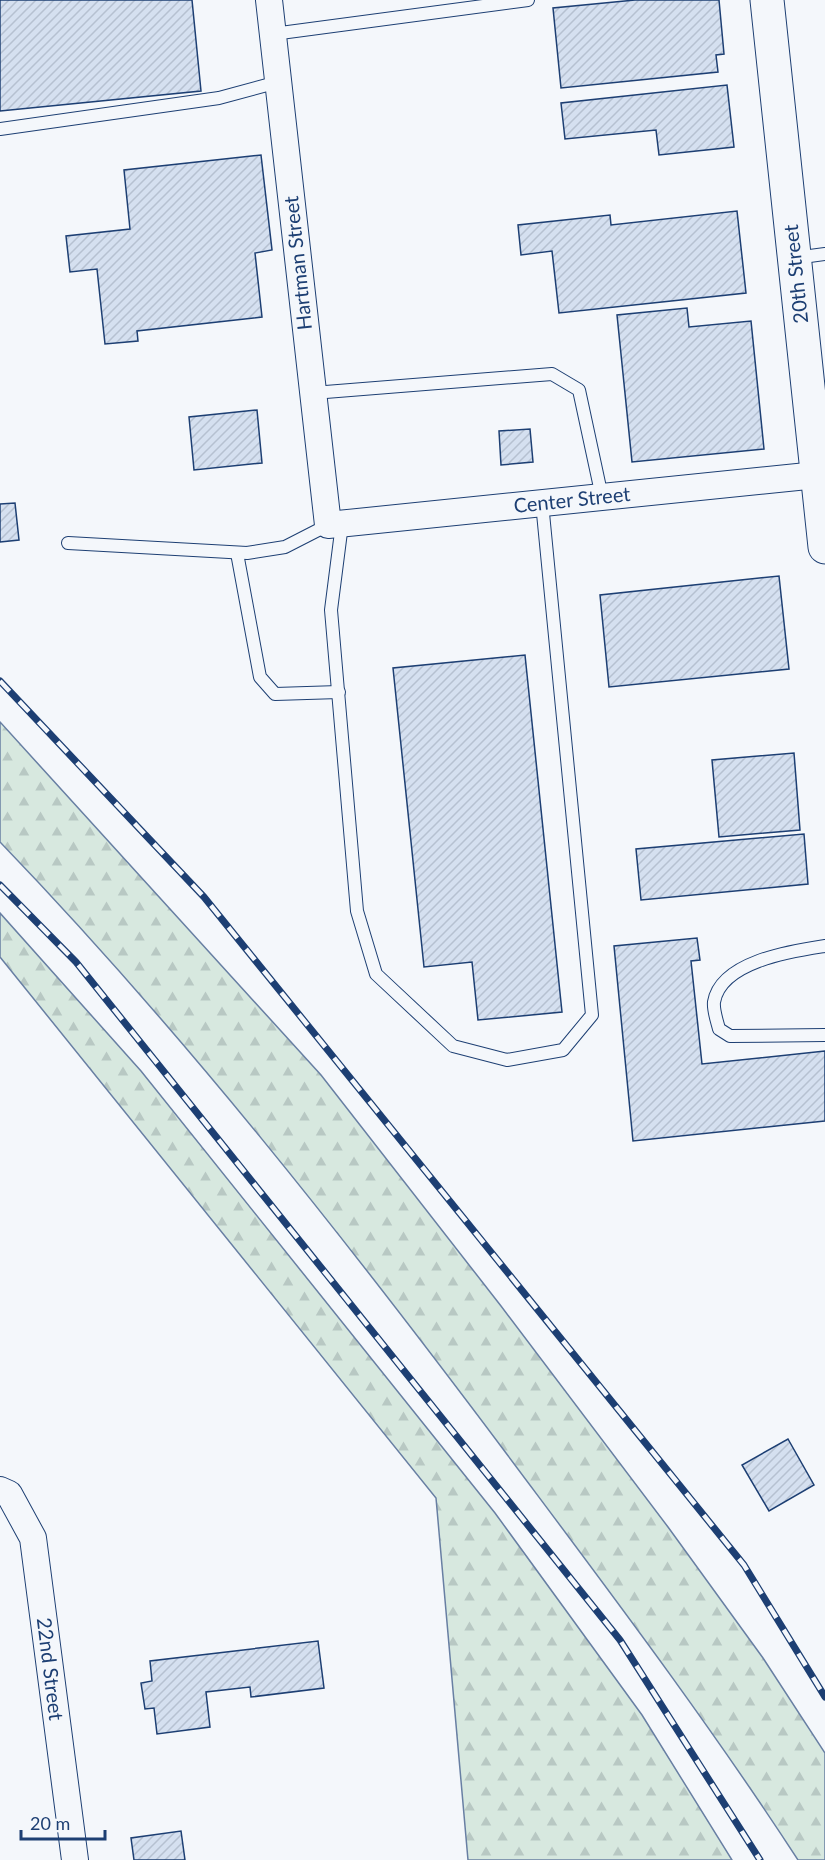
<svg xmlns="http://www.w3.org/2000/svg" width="825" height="1860" font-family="Lato,sans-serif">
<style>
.forest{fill:url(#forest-firs);stroke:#687fa3;stroke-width:1.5}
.building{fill:url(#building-hatch);stroke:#1d3f73;stroke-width:1.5}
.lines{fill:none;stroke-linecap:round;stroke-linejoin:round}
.lane-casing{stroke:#1d3f73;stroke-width:14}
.street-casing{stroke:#1d3f73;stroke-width:28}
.secondary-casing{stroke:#1d3f73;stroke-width:35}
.lane{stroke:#f4f7fb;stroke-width:12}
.street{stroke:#f4f7fb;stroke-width:26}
.secondary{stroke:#f4f7fb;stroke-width:33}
.rail-casing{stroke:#1d3f73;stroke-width:7}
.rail{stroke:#f4f7fb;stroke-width:4.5;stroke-dasharray:14;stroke-linecap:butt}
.labels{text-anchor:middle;stroke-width:4.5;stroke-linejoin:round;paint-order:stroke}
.street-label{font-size:20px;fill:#1d3f73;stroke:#f4f7fb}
</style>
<defs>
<pattern id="forest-firs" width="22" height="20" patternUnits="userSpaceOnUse" patternTransform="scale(1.5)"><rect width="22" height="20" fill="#d7e8df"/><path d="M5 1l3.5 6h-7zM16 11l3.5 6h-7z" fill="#b8c8c3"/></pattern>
<pattern id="building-hatch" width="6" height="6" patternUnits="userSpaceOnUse" patternTransform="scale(1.5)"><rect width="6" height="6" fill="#d5e0f0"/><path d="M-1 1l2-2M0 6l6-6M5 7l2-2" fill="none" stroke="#b6c1d1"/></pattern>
</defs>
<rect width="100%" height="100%" fill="#f4f7fb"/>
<g class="forest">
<path d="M0 722 321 1075 501 1306 668 1527 763 1658 825 1753V1860H798C707 1720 606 1587 506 1453 348 1242 183 1032 0 842Z"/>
<polygon points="0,913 141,1071 495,1513 642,1715 732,1860 468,1860 436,1498 0,957"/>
</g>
<g class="building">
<polygon points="0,0 192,0 201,91 0,111"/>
<polygon points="635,0 719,0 724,54 716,55 718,72 561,88 553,8"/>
<polygon points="727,85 734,147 659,155 656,130 565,139 561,103"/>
<polygon points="261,155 272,250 255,253 262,317 137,331 138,341 105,344 97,269 70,272 66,236 130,229 124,170"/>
<polygon points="737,211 746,293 559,313 552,251 521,255 518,225 610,215 611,225"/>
<polygon points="687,308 689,327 751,321 764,449 632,462 617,315"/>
<polygon points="257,410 262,463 194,470 189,417"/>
<polygon points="530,429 533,462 501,465 499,431"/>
<polygon points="15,503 19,540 0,542 0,504"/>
<polygon points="779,576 789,669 609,687 600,595"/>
<polygon points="525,655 562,1012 478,1020 472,962 424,967 393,668"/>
<polygon points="794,753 800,830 719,837 712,760"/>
<polygon points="804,834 808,884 641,900 636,849"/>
<polygon points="697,938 700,960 691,961 702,1064 825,1051 825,1121 633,1141 614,946"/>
<polygon points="788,1439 814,1485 769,1511 742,1465"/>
<polygon points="318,1641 324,1688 251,1697 250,1687 206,1692 210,1727 157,1734 154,1708 145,1709 141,1683 152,1681 150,1661"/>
<polygon points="181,1831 185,1860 134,1860 131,1838"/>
</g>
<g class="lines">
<defs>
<g id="lane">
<polyline points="273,34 528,0"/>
<polyline points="0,129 219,98 278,82"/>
<polyline points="795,258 825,254"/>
<polyline points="313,393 552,374 579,390 602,497"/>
<polyline points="342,524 331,610 357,911 376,974 453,1046 507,1060 563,1050 592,1015 542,503"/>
<polyline points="68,543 247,553 285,547 328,525"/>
<polyline points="237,553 260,677 275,694 339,692"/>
<path d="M825 946C793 951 721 961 714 1002 713 1010 717 1021 719 1029L730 1036 825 1035"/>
</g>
<g id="street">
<polyline points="269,0 328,525 817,475"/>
<polyline points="0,1490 9,1494 33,1538 75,1860"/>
</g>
<polyline id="secondary" points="767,0 825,547"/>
</defs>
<use href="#lane" class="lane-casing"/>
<use href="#street" class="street-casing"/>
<use href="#secondary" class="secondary-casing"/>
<use href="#lane" class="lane"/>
<use href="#street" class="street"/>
<use href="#secondary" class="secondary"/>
<defs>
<g id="rail">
<polyline points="0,681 204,897 744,1565 825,1697"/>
<polyline points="0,885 76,962 620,1640 760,1860"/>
</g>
</defs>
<use href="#rail" class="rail-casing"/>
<use href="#rail" class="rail"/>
</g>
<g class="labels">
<g class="street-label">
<text transform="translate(298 263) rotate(-96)" y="7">Hartman Street</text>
<text transform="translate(796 274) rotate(-96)" y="7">20th Street</text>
<text transform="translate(572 500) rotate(-6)" y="7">Center Street</text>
<text transform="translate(50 1669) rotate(83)" y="7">22nd Street</text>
</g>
</g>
<path d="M21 1830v9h84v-9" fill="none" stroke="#1d3f73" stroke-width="3"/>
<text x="30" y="1830" font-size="18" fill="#1d3f73" stroke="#f4f7fb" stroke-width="4.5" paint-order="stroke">20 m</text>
</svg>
